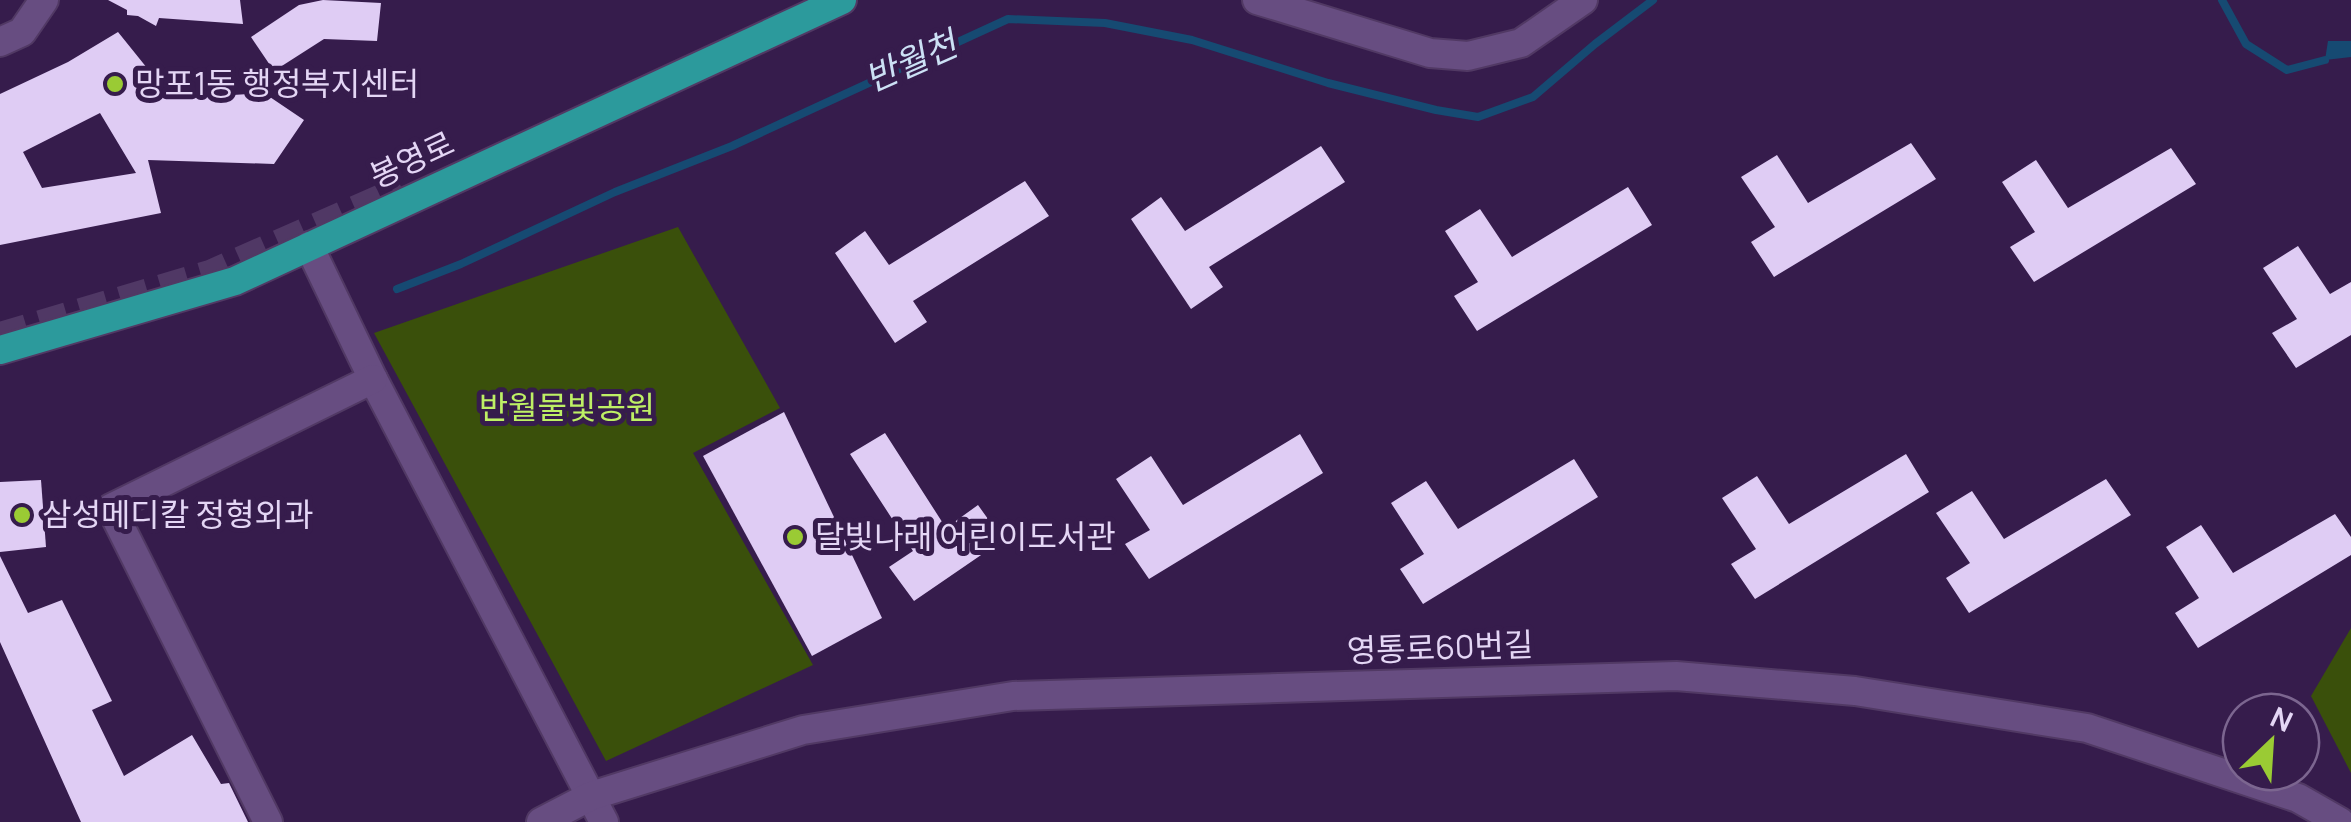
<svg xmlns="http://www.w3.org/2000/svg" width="2351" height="822" font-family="Manrope,'Noto Sans KR',sans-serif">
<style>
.green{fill:#3a500b}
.water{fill:#164a72}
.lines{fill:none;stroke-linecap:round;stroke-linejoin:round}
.stream{stroke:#164a72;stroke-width:8}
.building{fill:#dfccf4;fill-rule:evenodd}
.trunk-tunnel{stroke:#503865;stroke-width:28;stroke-dasharray:28 14;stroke-linecap:butt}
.minor-casing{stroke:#513964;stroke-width:32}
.tertiary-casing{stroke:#513964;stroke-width:32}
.trunk-casing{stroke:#513964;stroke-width:32}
.minor{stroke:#674d81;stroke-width:28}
.tertiary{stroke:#674d81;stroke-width:28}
.trunk{stroke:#2c9a9c;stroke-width:28}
.poi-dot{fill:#9acb34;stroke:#361c4c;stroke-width:4}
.labels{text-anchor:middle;stroke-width:10;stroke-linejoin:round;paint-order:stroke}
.poi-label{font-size:32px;fill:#e4d6f5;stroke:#361c4c;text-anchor:start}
.street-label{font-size:32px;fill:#e4d6f5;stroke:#361c4c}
.park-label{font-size:32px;fill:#bef065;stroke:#361c4c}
.water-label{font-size:35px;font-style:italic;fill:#cce1f5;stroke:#361c4c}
</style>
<rect width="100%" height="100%" fill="#361c4c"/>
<g class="green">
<polygon points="678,227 780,408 693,453 813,665 606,761 374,333"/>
<polygon points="2351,628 2351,773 2311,696"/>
</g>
<polygon class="water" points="2328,41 2351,41 2351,57 2325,60"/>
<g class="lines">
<g class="stream">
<polyline points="2222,0 2246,44 2287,70 2325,60"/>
<polyline points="397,289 461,264 615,192 732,146 1008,19 1105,23 1192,40 1328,83 1436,110 1478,117 1533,97 1595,44 1653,0"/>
</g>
</g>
<g class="building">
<polygon points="108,0 240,0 243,24 159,18 156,26 138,16 127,15 127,10"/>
<polygon points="323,0 381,3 377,41 324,39 274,71 251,37 299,5"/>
<path d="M118 32 172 99 264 93 304 120 274 164 148 160 161 213 0 245V94L68 62ZM100 113 136 173 42 188 23 152Z"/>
<polygon points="1911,143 1936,179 1774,277 1751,242 1775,227 1741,177 1777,155 1808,203"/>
<polygon points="1321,146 1345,182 1209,267 1223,287 1191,309 1131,219 1161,197 1185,231"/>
<polygon points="2171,148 2196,184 2034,282 2010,247 2035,232 2002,182 2036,160 2068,208"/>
<polygon points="1025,181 1049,216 913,301 927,322 895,343 835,253 865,231 889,265"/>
<polygon points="1628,187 1652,225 1477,331 1454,296 1478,282 1445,231 1480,209 1512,257"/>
<polygon points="2298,246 2330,294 2351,282 2351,335 2296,368 2272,333 2297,319 2263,268"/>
<polygon points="784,412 882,618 812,656 703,456"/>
<polygon points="885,433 946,528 978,505 1003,540 914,601 889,567 913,551 850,454"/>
<polygon points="1300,434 1323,473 1149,579 1125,544 1150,530 1116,479 1151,456 1183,505"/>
<polygon points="1906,454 1929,492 1755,599 1731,564 1756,549 1722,498 1757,476 1789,524"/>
<polygon points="1574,459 1598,497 1423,604 1400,569 1424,554 1391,503 1426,481 1458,529"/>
<polygon points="2106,479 2131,515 1969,613 1946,578 1970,563 1936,513 1972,491 2004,539"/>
<polygon points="41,480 46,547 0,552 0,482"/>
<polygon points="2335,514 2351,537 2351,555 2198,648 2175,613 2199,598 2166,547 2201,525 2233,573"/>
<polygon points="0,556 28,613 62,600 112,701 92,710 124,776 192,735 221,784 229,783 248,822 81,822 0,642"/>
</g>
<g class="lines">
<polyline class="trunk-tunnel" points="0,336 210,274 402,189"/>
<defs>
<g id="minor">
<polyline points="1257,0 1430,53 1468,56 1521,43 1583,0"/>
<polyline points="0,42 22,32 44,0"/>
<polyline points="309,246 373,379 604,822"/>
<polyline points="268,822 111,508 373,379"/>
</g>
<polyline id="tertiary" points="541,822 591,796 803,730 1013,696 1676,676 1855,691 2087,728 2298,798 2340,822"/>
<polyline id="trunk" points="0,350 235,281 842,0"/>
</defs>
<use href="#minor" class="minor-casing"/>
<use href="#tertiary" class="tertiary-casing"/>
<use href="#trunk" class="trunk-casing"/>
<use href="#minor" class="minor"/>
<use href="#tertiary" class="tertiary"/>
<use href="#trunk" class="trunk"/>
</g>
<g class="poi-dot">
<circle cx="115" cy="84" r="10"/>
<circle cx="22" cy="515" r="10"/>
<circle cx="795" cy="537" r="10"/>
</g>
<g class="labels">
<g class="poi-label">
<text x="135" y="95">망포1동 행정복지센터</text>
<text x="42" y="526">삼성메디칼 정형외과</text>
<text x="815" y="548">달빛나래 어린이도서관</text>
</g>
<g class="street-label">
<text transform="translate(412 160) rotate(-25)" y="11">봉영로</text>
<text transform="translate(1440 648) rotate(-2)" y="11">영통로60번길</text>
</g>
<g class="park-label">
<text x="567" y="419">반월물빛공원</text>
</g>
<g class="water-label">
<text transform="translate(911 62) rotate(-24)" y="12">반월천</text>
</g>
</g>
<g transform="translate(2271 742) rotate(25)"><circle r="48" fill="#361c4c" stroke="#7c6690" stroke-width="2.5"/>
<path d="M0-8L18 38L0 25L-18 38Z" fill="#9acb34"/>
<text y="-15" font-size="28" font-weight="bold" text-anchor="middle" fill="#e4d6f5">N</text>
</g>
</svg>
